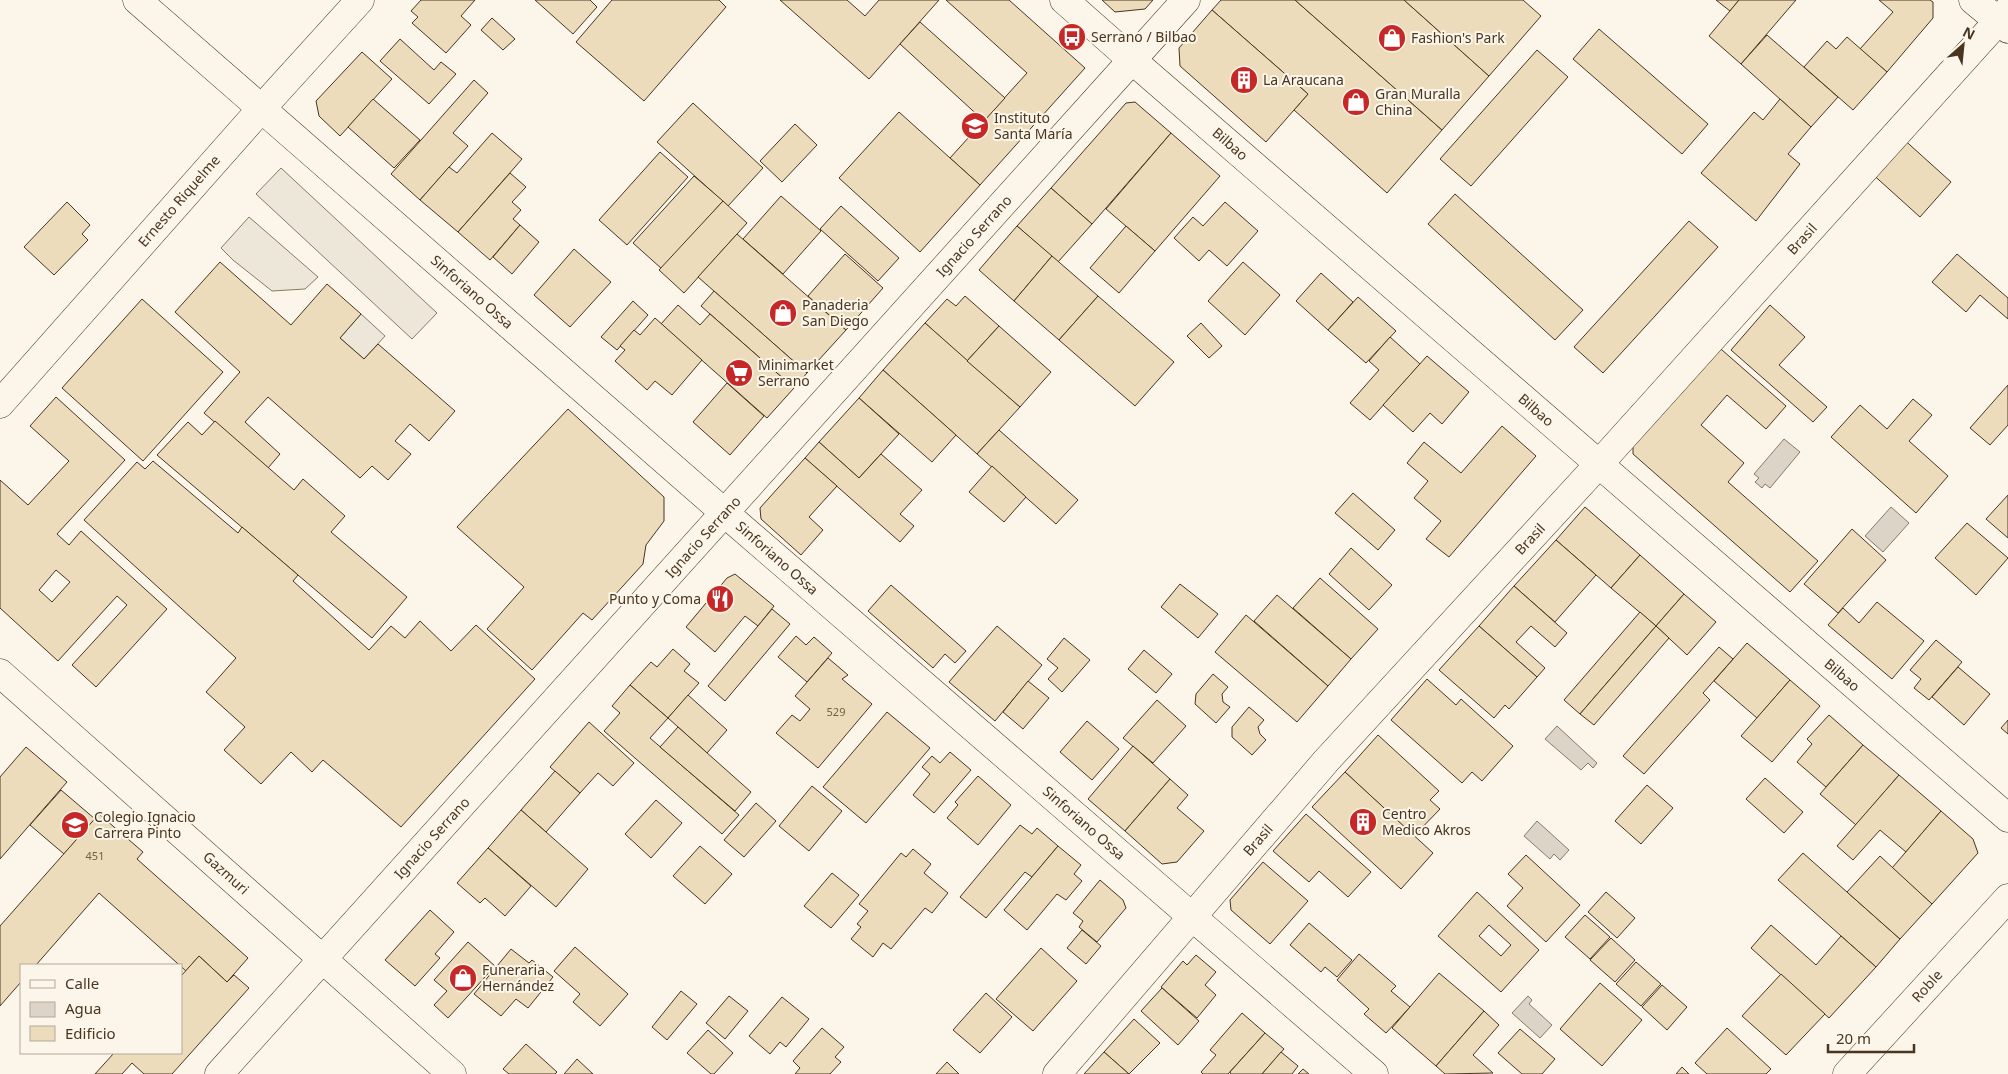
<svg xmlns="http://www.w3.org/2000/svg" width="2008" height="1074" font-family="'Noto Sans',sans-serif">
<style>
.parking{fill:#ede7d9;stroke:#887966}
.water{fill:#dcd4c6;stroke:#887966}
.building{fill:#ecdcbc;stroke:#4a3520;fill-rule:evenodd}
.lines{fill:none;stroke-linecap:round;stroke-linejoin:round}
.minor-casing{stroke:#4a3520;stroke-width:29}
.major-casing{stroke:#4a3520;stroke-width:29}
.minor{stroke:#fbf6e9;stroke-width:28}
.major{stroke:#fbf6e9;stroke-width:28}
.labels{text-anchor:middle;stroke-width:4;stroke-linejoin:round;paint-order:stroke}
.number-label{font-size:11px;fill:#725f47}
.poi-label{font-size:14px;fill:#4a3520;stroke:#fbf6e9;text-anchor:start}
.street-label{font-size:14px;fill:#4a3520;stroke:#fbf6e9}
</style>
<rect width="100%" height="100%" fill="#fbf6e9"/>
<g class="parking">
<polygon points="281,168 437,313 412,339 256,194"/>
<polygon points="249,217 318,277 305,289 272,291 233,260 221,248"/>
<polygon points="361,314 385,336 364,359 340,338"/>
</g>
<g class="water">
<polygon points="1784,439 1800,452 1770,488 1765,484 1762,488 1755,482 1759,478 1754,474"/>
<polygon points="1891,507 1909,523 1883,552 1865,536"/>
<polygon points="1557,726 1597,763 1593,768 1588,763 1581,770 1545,739"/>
<polygon points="1537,821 1569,850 1560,860 1554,854 1550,859 1524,836"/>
<polygon points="1528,996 1532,1000 1529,1004 1552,1025 1540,1038 1512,1013"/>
</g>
<g class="building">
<polygon points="421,0 475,0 461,16 471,25 446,53 412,23 418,17 411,11"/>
<polygon points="535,0 590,0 597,7 573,34"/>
<polygon points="612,0 719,0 726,7 644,101 576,42"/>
<polygon points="780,0 847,0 865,16 879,0 939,0 869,79"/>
<polygon points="946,0 1009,0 1085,68 980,185 950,158 1027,73"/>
<polygon points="1102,0 1153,0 1145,9 1115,12"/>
<polygon points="1221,0 1295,0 1442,130 1387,193 1294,110 1308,94 1212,10"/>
<polygon points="1295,0 1404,0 1489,76 1442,130"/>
<polygon points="1404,0 1523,0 1541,16 1489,76"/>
<polygon points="1716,0 1739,0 1730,11"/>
<polygon points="1739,0 1796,0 1741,64 1709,36"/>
<polygon points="1879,0 1930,0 1933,2 1933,18 1887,72 1860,49 1893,12"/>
<polygon points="1212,10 1308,94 1266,142 1180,66 1179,48"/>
<polygon points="492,18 515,39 503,50 481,30"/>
<polygon points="920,22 1005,98 984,121 900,44"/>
<polygon points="1599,29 1708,124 1682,154 1573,59"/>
<polygon points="1767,35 1838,97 1811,127 1741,64"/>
<polygon points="1847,37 1887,72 1853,110 1804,67 1827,41 1836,49"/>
<polygon points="400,39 434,70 441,62 456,74 429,104 380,61"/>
<polygon points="1537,50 1568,77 1471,186 1440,159"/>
<polygon points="362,52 392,79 340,136 319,116 316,101"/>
<polygon points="474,80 488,93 453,133 468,146 420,200 391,174"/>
<polygon points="373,99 420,140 394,168 348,127"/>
<polygon points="1780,99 1811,127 1788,154 1800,164 1756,221 1701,173 1754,112 1763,120"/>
<polygon points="1135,102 1171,133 1092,224 1051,188 1126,103"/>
<polygon points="693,103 763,168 728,206 657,142"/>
<polygon points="899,112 980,185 920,252 839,178"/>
<polygon points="795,124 817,145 782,182 760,161"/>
<polygon points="492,133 522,159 458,232 420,200 449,167 457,173"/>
<polygon points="1171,133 1220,176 1155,251 1106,209"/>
<polygon points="1900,136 1951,182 1920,217 1869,171"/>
<polygon points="660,152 688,177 627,245 599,220"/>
<polygon points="510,173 526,187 512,202 521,210 513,219 520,225 490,260 458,232"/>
<polygon points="694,176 723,201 662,269 633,243"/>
<polygon points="1051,188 1092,224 1058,262 1017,226"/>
<polygon points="1455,194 1583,310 1555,340 1428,224"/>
<polygon points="781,196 821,231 783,274 743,239"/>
<polygon points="723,201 747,223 684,293 659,270"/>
<polygon points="67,202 90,225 82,234 88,240 54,275 24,247"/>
<polygon points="1225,202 1258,231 1227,266 1209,250 1199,261 1174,238 1193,217 1203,226"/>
<polygon points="841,206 899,258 878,281 820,229"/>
<polygon points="1689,221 1718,247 1603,373 1574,347"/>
<polygon points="520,225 539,242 512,274 493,257"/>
<polygon points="1017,226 1052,256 1014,301 979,270"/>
<polygon points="1126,226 1155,251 1119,293 1090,268"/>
<polygon points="737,234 846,330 807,373 698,277"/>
<polygon points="574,249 611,282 570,327 534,295"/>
<polygon points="845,254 883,288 846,330 808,296"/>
<polygon points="1957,254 2008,298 2008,319 1980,295 1966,312 1932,282"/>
<polygon points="1052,256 1098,296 1059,340 1014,301"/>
<polygon points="220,262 291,325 327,284 361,314 340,338 364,359 378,344 455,411 429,441 410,424 395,441 411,454 388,480 372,466 360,478 268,397 245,422 280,454 268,468 204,413 240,372 175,312"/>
<polygon points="1243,262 1280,295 1245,335 1208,301"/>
<polygon points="1321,273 1353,302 1328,330 1296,301"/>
<polygon points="714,291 807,373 794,388 701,306"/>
<polygon points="965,296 999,326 967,361 925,323 947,299 956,306"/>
<polygon points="1098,296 1174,362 1135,406 1059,340"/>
<polygon points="1358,297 1396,331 1366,363 1328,330"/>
<polygon points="142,299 223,372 143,461 62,388"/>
<polygon points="633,301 648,315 617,350 601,337"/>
<polygon points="678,305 700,325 710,314 794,388 767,418 661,324"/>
<polygon points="1770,305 1805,337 1779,365 1827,407 1813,422 1731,350"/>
<polygon points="655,318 702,360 672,395 655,381 647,390 615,361 625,350 620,346 634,330 640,335"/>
<polygon points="925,323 1020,407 977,454 883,370"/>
<polygon points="1201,323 1222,346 1209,358 1187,336"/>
<polygon points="999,326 1051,372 1020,407 967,361"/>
<polygon points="1390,337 1420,364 1370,420 1350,403 1379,370 1369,361"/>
<polygon points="1714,343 1786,406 1766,429 1727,395 1701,425 1744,463 1728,482 1818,561 1790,592 1633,454 1633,435"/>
<polygon points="1427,356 1469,392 1442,424 1430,413 1413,432 1383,405"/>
<polygon points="883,370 956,435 932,462 859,398"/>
<polygon points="727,383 764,416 730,455 693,422"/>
<polygon points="2008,385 2008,425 1990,445 1970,428"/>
<path d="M56 397 125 460 57 534 69 545 81 531 167 609 96 687 72 665 127 605 117 596 58 661 0 608V480L28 505 69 461 30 426ZM56 570 70 582 52 602 39 590Z"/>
<polygon points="859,398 899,434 859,478 819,442"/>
<polygon points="1913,399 1932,415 1909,441 1948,476 1916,513 1831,437 1860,405 1887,429"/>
<polygon points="568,409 664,497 664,521 646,545 643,564 592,620 583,613 532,670 487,629 524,587 457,527"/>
<polygon points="215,421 294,490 303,479 345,516 331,532 407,597 372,638 157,455 188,422 202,435"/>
<polygon points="1502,426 1536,456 1449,557 1426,539 1441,521 1414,498 1428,481 1407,463 1424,442 1461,473"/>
<polygon points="999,430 1078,500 1056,524 977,454"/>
<polygon points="819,442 859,478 881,454 922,490 900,514 914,526 900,542 805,458"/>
<polygon points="805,458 837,486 809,517 823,530 801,555 761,519 760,508"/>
<polygon points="153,461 238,533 242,527 298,575 293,581 369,650 391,626 405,638 420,621 451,651 476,625 535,679 401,827 323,760 312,772 291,752 261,784 224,750 245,727 206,692 236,658 84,520 137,462 145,469"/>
<polygon points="992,466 1026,497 1004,522 969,492"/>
<polygon points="1353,493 1395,530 1378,550 1335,513"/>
<polygon points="2008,495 2008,538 1986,519"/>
<polygon points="1585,507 1640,555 1611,588 1556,540"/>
<polygon points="1967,523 2008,558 1976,595 1935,558"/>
<polygon points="1852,529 1886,560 1838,613 1804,584"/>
<polygon points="1556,540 1596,575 1555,622 1514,586"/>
<polygon points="1351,548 1392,585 1369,610 1329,574"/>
<polygon points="1640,555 1684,594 1656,626 1611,588"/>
<polygon points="735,574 774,606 758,626 745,616 715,652 686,627 727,578"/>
<polygon points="1320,578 1378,629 1351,659 1293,608"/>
<polygon points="1180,584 1218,614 1198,638 1161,607"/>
<polygon points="891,585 966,651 955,663 945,654 933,668 868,611"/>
<polygon points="1514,586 1567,633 1555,647 1531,626 1516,642 1545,668 1537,677 1479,626"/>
<polygon points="1684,594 1716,622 1687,655 1656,626"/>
<polygon points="1277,595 1351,659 1328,686 1254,621"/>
<polygon points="1877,602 1924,641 1892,679 1828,625 1843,608 1859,623"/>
<polygon points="772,609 790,624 725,701 708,686"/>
<polygon points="1640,612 1656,626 1580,714 1564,700"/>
<polygon points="1246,615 1328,686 1297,722 1215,652"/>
<polygon points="997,626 1042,665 995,721 949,682"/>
<polygon points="1479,626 1537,677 1509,709 1505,705 1494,718 1439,670"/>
<polygon points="1656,626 1669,638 1594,725 1580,714"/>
<polygon points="796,636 806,645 814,637 832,653 807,682 778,657"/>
<polygon points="1064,638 1090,660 1062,692 1048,679 1058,668 1047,659"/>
<polygon points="1936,640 1962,662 1929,700 1914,688 1921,679 1910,670"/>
<polygon points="1747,643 1790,680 1757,718 1714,681"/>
<polygon points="1719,647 1733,659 1703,693 1710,700 1644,774 1623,756"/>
<polygon points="673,649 690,664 684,671 699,683 668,718 630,685 651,662 657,667"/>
<polygon points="1144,650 1172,674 1156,693 1128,669"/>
<polygon points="828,658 848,675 842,679 872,704 818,768 776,733 792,715 800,721 810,709 795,696"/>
<polygon points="1958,667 1990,694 1964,725 1932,697"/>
<polygon points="1213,674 1228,687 1222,694 1223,702 1230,707 1216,723 1195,704 1196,694"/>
<polygon points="1427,679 1456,705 1461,699 1513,746 1482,781 1472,772 1462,783 1391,720"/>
<polygon points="1790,680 1820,706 1772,762 1741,736"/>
<polygon points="1028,681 1049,698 1023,729 1003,712"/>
<polygon points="630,685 668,718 650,738 739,815 722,834 604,731 620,713 612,706"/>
<polygon points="688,695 727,730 707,753 668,718"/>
<polygon points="1157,700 1186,726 1153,763 1123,738"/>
<polygon points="1249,707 1264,720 1258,727 1260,734 1266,740 1252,755 1232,737 1232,727"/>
<polygon points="887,712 930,748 866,823 823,787"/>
<polygon points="1829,715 1863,745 1826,787 1797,762 1812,744 1807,739"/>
<polygon points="2008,720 2008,734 2001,728"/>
<polygon points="1087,721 1119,749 1092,780 1060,752"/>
<polygon points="589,722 634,763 613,786 598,773 580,793 550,767"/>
<polygon points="678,727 751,792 735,811 660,747"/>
<polygon points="1378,735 1439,791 1430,800 1440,809 1414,836 1345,772"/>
<polygon points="1863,745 1899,775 1856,825 1820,794"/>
<polygon points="1133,746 1170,779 1125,831 1088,799"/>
<polygon points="26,747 67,782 0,859 0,777"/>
<polygon points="950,752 971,770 934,813 913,795 930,774 922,767 932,756 940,763"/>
<polygon points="555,771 580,793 546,832 521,810"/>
<polygon points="1345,772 1433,853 1401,889 1312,807"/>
<polygon points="1899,775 1941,811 1906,852 1880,830 1853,860 1837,846"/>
<polygon points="978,776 1011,805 978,845 947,818 958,805 955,802"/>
<polygon points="1765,778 1803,812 1784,833 1746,799"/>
<polygon points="1170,779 1188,795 1177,808 1204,831 1177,862 1162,864 1125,831"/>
<polygon points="1647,785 1673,808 1641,844 1615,821"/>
<polygon points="812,786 842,811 809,851 779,826"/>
<polygon points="61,790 95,819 64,854 30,825"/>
<polygon points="656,800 682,823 651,858 625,834"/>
<polygon points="756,803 776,821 744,857 724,840"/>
<polygon points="521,810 588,869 556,907 488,848"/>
<polygon points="1941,811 1973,839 1978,853 1932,904 1892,868"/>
<polygon points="99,814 143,852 137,859 248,958 227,982 199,956 186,971 99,893 36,965 21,965 21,982 0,1006 0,926"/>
<polygon points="1306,814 1371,872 1348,897 1319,871 1309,882 1273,851"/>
<polygon points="1020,825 1032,834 1037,828 1058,846 1032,877 1025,872 986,918 960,897"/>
<polygon points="700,846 732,874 705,904 673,876"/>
<polygon points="1058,846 1081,865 1074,874 1082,881 1066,900 1057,894 1027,930 1004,910"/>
<polygon points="488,848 531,886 505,916 485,898 480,903 457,883"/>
<polygon points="913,849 931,864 924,873 948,893 932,913 925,908 891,949 883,943 873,957 851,939 861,927 857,924 868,911 859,904 901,853 906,857"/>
<polygon points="1803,853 1900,939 1876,967 1778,880"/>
<polygon points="1526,855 1580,905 1546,942 1507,906 1523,888 1508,874"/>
<polygon points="1880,856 1932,904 1900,939 1847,892"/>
<polygon points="1263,862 1308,901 1270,944 1231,910 1230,900"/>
<polygon points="832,873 859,895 831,928 804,906"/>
<polygon points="1100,880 1123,900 1126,908 1097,942 1079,927 1083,921 1073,913"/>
<path d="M1477 892 1539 950 1501 992 1438 936ZM1489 925 1511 945 1501 956 1479 936Z"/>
<polygon points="1606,892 1635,918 1617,938 1588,912"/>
<polygon points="430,910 454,932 435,954 440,958 415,986 385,960"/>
<polygon points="1585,915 1610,937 1590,959 1565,937"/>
<polygon points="1309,923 1352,960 1337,977 1325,967 1321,972 1290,945"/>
<polygon points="1771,925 1816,965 1841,936 1876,967 1829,1018 1751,948"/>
<polygon points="1082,930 1101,946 1086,964 1067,948"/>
<polygon points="1611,938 1635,960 1615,982 1590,960"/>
<polygon points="468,942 495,966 448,1018 434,1005 447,991 434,980"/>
<polygon points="575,947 628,994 600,1026 573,1002 580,994 554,971"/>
<polygon points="1041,948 1077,981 1033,1031 996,999"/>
<polygon points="511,949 529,963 532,960 553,977 528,1008 516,999 501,1016 474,994"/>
<polygon points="1359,954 1396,986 1391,991 1410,1007 1386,1033 1364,1014 1369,1009 1337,980"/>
<polygon points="1196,955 1216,972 1205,985 1216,995 1197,1018 1161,987 1183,961 1187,965"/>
<polygon points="199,956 227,982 234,975 249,988 172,1074 144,1074 132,1063 122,1074 95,1074 114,1053 181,1053 181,976"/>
<polygon points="1636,962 1661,984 1641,1006 1616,984"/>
<polygon points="1439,973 1484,1011 1436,1066 1392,1028"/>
<polygon points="1781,974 1825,1014 1786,1055 1742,1016"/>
<polygon points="1600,983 1642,1020 1602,1066 1560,1029"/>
<polygon points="1662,985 1687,1007 1667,1030 1642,1007"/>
<polygon points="1162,988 1199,1021 1178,1045 1141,1011"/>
<polygon points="681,991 697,1004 667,1040 652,1027"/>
<polygon points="986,993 1012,1017 980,1053 953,1030"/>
<polygon points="729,996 748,1011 725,1039 706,1023"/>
<polygon points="782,997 809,1019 786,1047 780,1042 770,1054 749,1036"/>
<polygon points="1484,1011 1499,1025 1473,1055 1493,1073 1445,1074 1436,1066"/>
<polygon points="1242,1013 1265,1033 1228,1074 1203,1074 1201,1072 1216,1055 1210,1050"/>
<polygon points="1134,1019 1160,1043 1129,1074 1104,1052"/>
<polygon points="822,1028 844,1047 835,1057 841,1062 830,1074 795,1074 800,1068 793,1061"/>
<polygon points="1727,1028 1771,1069 1766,1074 1707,1074 1695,1063"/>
<polygon points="1520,1029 1555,1059 1542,1074 1522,1074 1498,1053"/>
<polygon points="708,1030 733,1053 714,1074 711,1074 687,1053"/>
<polygon points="1265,1033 1284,1049 1262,1074 1231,1074 1230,1072"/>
<polygon points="526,1044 557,1072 555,1074 509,1074 503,1069"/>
<polygon points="1104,1052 1129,1074 1084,1074"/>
<polygon points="1281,1052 1298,1066 1292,1074 1262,1074"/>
<polygon points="577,1059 593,1074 564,1074"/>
<polygon points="947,1062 959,1074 936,1074"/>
<polygon points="1682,1067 1689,1074 1676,1074"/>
<polygon points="1303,1069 1309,1074 1298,1074"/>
</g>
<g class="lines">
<defs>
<g id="minor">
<polyline points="137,0 734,521 1374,1074"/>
<polyline points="1064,0 1132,60 1186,0"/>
<polyline points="1973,0 2008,29"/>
<polyline points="0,673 452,1074"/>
<polyline points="1057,1074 1326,761 1599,464 2008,10"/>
<polyline points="1847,1074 2008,898"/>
</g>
<g id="major">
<polyline points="0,404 261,109 360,0"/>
<polyline points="219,1074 1132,60 2008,818"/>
</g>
</defs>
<use href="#minor" class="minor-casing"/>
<use href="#major" class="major-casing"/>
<use href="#minor" class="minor"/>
<use href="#major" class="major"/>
</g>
<defs>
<symbol id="bus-disc" viewBox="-11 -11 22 22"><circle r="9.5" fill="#c62828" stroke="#fbf6e9"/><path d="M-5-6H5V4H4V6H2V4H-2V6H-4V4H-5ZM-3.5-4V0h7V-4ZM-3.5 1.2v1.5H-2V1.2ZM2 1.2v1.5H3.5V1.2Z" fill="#fff"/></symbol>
<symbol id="shop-disc" viewBox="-11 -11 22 22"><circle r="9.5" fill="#c62828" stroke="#fbf6e9"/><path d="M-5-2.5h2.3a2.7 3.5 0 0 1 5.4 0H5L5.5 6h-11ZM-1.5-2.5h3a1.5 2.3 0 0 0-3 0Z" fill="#fff"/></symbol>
<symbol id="building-disc" viewBox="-11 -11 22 22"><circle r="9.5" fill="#c62828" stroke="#fbf6e9"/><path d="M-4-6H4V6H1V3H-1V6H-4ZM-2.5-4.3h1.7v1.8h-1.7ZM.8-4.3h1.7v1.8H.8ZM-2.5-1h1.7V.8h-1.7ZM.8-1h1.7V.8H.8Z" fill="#fff"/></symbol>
<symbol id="school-disc" viewBox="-11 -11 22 22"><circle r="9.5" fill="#c62828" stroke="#fbf6e9"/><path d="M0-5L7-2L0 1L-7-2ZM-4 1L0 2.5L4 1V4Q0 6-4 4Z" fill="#fff"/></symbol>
<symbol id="supermarket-disc" viewBox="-11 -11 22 22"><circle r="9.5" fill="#c62828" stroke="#fbf6e9"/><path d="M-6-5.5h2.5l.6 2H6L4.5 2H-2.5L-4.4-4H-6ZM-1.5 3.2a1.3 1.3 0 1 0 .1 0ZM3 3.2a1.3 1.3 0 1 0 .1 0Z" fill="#fff"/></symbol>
<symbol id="restaurant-disc" viewBox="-11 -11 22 22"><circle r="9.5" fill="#c62828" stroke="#fbf6e9"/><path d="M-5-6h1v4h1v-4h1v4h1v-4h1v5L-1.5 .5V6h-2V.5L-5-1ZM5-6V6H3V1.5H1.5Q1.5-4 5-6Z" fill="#fff"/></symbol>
</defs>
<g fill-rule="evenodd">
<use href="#bus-disc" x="1056" y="21" width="32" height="32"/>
<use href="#shop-disc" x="1376" y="22" width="32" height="32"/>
<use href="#building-disc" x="1228" y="64" width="32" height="32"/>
<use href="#shop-disc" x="1340" y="86" width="32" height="32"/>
<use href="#school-disc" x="959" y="110" width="32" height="32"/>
<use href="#shop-disc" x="767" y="297" width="32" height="32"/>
<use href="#supermarket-disc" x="723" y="357" width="32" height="32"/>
<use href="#restaurant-disc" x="704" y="583" width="32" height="32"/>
<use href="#building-disc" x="1347" y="806" width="32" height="32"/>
<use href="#school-disc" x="59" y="809" width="32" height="32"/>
<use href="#shop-disc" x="447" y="962" width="32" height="32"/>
</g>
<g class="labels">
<g class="number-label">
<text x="836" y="716">529</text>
<text x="95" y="860">451</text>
</g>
<g class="poi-label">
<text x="1091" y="42">Serrano / Bilbao</text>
<text x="1411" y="43">Fashion's Park</text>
<text x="1263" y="85">La Araucana</text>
<text x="1375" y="99">Gran Muralla<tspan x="1375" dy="16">China</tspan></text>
<text x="994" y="123">Instituto<tspan x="994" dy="16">Santa María</tspan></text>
<text x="802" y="310">Panaderia<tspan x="802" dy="16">San Diego</tspan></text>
<text x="758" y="370">Minimarket<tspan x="758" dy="16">Serrano</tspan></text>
<text x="701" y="604" text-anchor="end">Punto y Coma</text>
<text x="1382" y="819">Centro<tspan x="1382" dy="16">Medico Akros</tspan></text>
<text x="94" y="822">Colegio Ignacio<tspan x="94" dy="16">Carrera Pinto</tspan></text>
<text x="482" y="975">Funeraria<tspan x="482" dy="16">Hernández</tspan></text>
</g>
<g class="street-label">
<text transform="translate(1230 144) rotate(41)" y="5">Bilbao</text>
<text transform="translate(179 201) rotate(-49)" y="5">Ernesto Riquelme</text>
<text transform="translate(974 236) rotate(-48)" y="5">Ignacio Serrano</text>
<text transform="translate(1802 239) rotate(-48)" y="5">Brasil</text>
<text transform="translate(472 292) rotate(41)" y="5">Sinforiano Ossa</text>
<text transform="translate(1536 410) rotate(41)" y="5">Bilbao</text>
<text transform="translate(703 537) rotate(-48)" y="5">Ignacio Serrano</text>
<text transform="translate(1530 539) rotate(-47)" y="5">Brasil</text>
<text transform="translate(777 558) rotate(41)" y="5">Sinforiano Ossa</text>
<text transform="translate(1842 675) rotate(41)" y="5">Bilbao</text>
<text transform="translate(1084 823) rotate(41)" y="5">Sinforiano Ossa</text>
<text transform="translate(432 838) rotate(-48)" y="5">Ignacio Serrano</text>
<text transform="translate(1258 840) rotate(-49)" y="5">Brasil</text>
<text transform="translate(226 873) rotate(42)" y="5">Gazmuri</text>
<text transform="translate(1927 986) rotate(-48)" y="5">Roble</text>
</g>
</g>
<rect x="20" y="964" width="162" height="90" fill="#fbf6e9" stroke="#b4a999"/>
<rect x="30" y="980" width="25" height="8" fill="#fbf6e9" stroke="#b4a999"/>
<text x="65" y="989" font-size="15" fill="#4a3520">Calle</text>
<rect x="30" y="1002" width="25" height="15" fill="#dcd4c6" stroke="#b4a999"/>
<text x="65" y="1014" font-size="15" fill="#4a3520">Agua</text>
<rect x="30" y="1026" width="25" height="15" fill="#ecdcbc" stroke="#b4a999"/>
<text x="65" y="1039" font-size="15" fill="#4a3520">Edificio</text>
<g transform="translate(1963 45) rotate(27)" stroke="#fbf6e9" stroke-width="4" paint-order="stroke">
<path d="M0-4L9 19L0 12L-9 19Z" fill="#4a3520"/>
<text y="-8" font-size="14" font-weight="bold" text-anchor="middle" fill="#4a3520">N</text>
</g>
<path d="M1828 1044v8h86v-8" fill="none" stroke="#4a3520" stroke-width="2.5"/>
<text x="1836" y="1044" font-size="15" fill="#4a3520" stroke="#fbf6e9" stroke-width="4" paint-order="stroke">20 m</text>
</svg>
